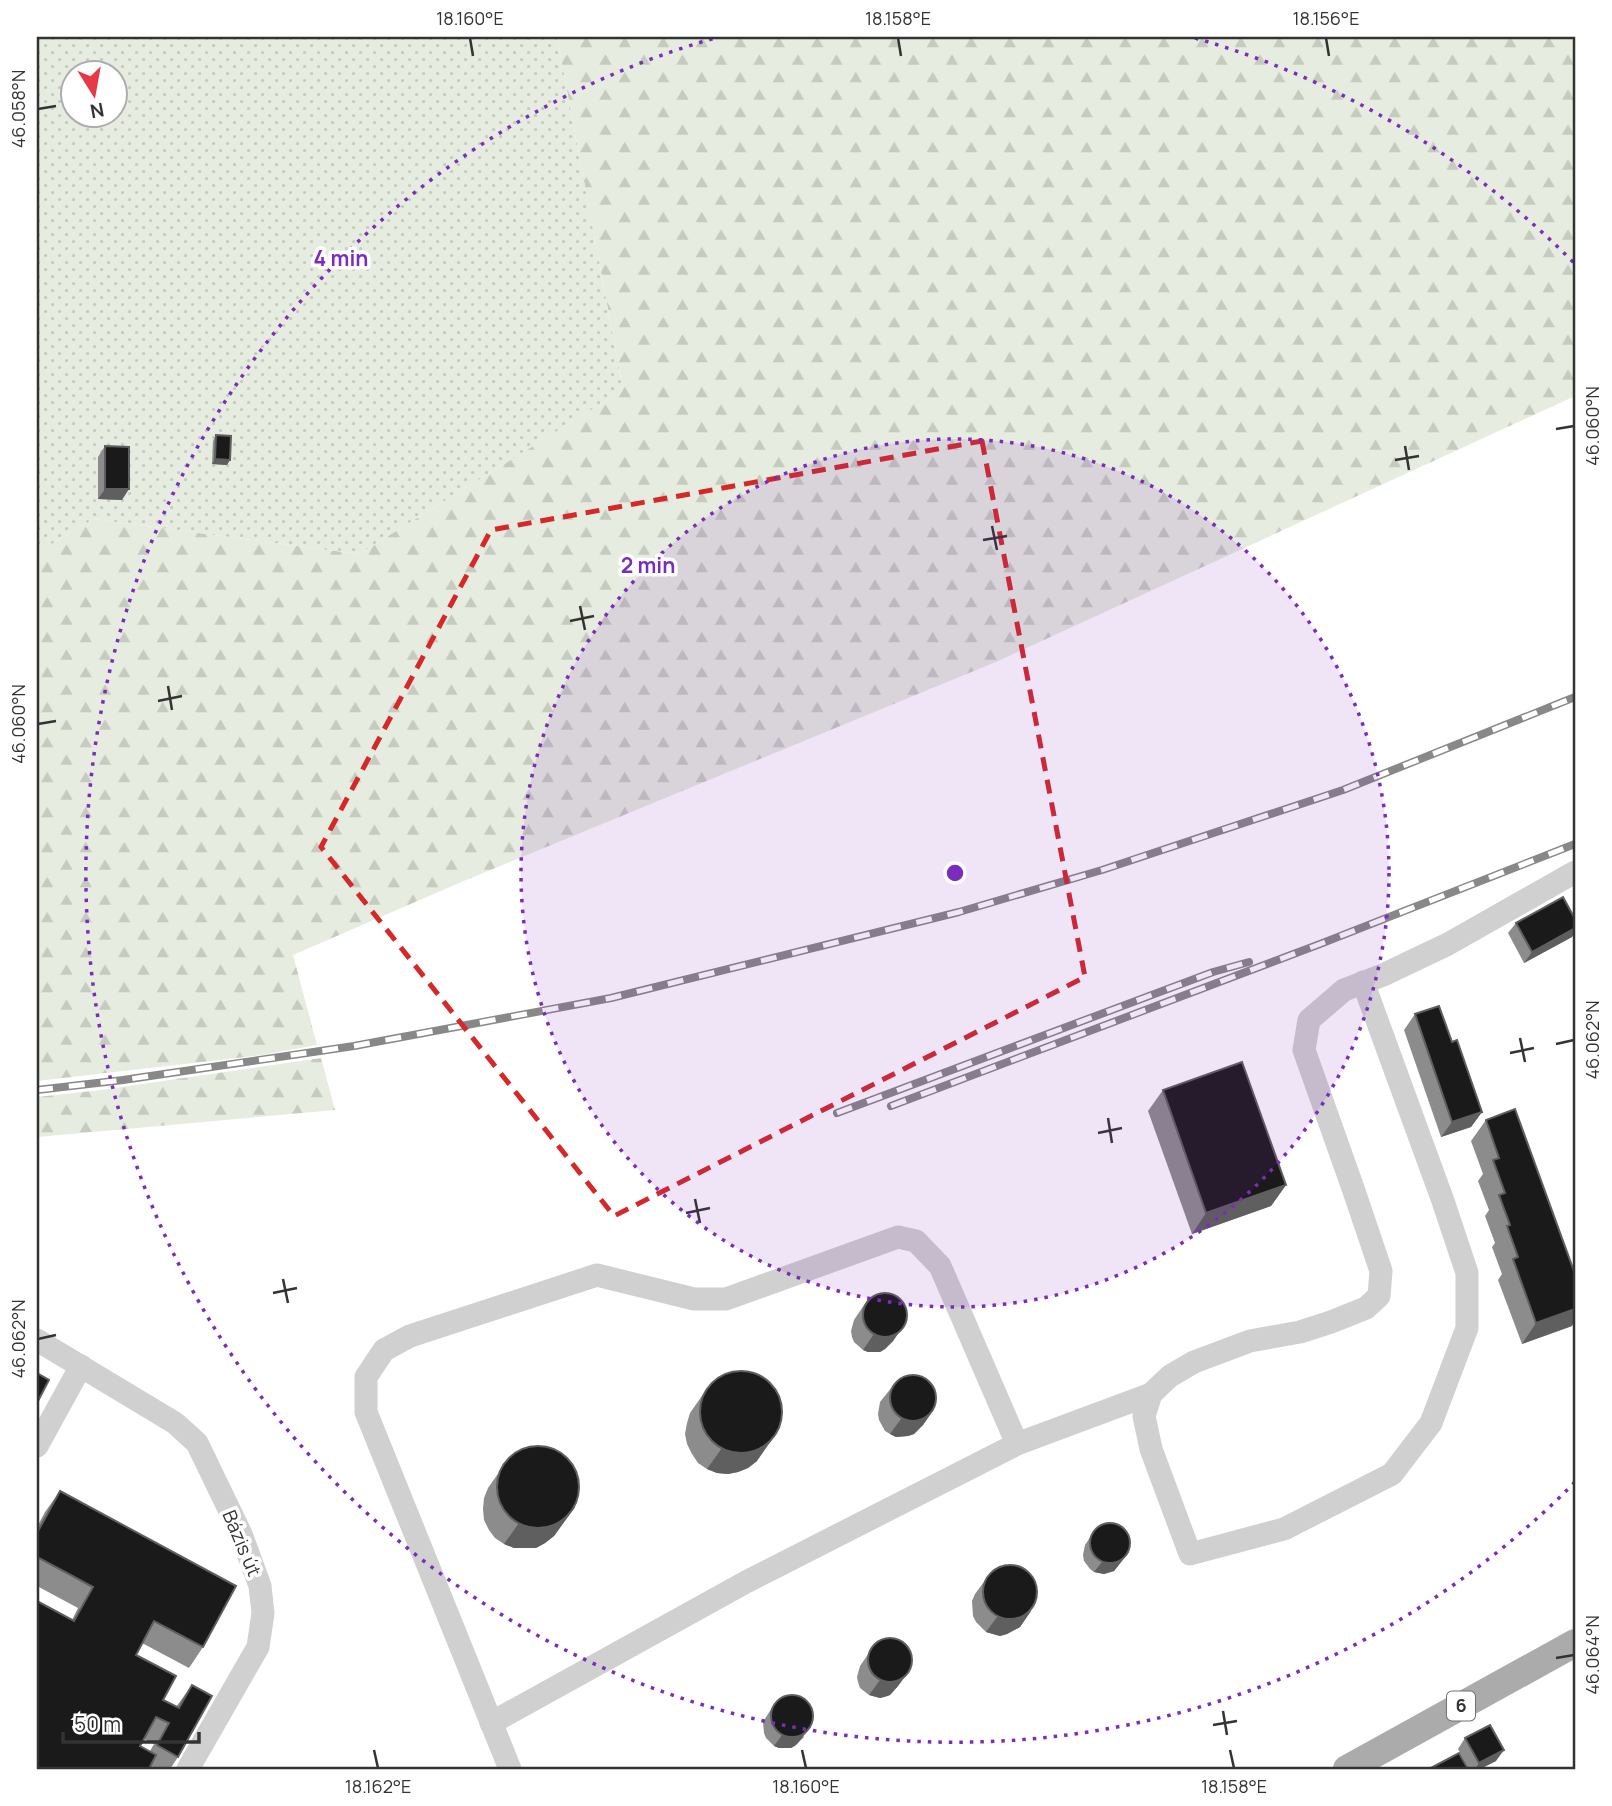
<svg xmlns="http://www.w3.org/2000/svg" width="1612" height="1806" font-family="Manrope,sans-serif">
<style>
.forest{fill:url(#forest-firs)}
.garden{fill:url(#garden-dots);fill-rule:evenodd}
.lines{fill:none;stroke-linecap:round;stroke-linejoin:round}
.minor{stroke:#d0d0d0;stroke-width:23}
.major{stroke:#ababab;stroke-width:28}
.rail-casing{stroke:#888;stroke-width:8}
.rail{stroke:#fff;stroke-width:5;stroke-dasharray:16;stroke-linecap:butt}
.wall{fill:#8c8c8c;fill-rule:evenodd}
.shaded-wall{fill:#5f5f5f}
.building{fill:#1a1a1a;stroke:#5f5f5f;stroke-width:2}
.marked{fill:none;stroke:#d62828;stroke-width:5;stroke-dasharray:14 9;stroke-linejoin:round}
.ticks{fill:none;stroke:#333;stroke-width:2.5}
.ring{fill:none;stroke:#7b2cbf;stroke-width:3.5;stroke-dasharray:3.5 7}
.labels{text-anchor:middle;stroke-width:7;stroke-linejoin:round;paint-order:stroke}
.shield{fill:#fff;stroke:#707070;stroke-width:2}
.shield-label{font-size:18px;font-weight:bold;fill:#333}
.street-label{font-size:19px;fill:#333;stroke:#fff}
.centre{fill:#7b2cbf;stroke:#fff;stroke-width:3.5}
.ring-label{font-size:21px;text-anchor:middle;font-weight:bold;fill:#7b2cbf;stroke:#fff;stroke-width:7;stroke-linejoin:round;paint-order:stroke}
.neatline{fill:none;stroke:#333;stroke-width:2.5}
.ticks-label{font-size:18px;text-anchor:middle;fill:#333}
</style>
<defs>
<pattern id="forest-firs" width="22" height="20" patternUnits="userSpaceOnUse" patternTransform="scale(1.75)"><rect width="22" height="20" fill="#e6ecdf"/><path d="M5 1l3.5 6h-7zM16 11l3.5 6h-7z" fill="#c6cbc0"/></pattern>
<pattern id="garden-dots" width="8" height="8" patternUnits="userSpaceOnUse" patternTransform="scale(1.75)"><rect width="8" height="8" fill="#e6ecdf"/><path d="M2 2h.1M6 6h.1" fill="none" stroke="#c6cbc0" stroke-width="1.8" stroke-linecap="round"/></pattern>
</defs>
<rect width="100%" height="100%" fill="#fff"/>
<g class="forest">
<polygon points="557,37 1575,37 1575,396 998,661 466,880 293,955 317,1045 262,1055 37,1081 37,553 93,519 359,554 623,390"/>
<polygon points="321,1058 335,1110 37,1137 37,1097 101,1090"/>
</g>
<path class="garden" d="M37 37H557L623 390 359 554 93 519 37 553ZM74 74H116V116H74Z"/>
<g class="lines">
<g class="minor">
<polyline points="37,1340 175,1423 197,1443 241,1534 260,1586 263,1613 258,1647 188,1769"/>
<polyline points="1151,1394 1144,1416 1151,1449 1190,1554 1284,1529 1392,1474 1431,1423 1467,1328 1467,1273 1443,1201 1363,982"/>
<polyline points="37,1446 81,1366"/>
<polyline points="491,1723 746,1582 1017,1444"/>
<polyline points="510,1769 366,1412 366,1377 384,1350 410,1336 597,1275 694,1299 726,1299 898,1237 916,1241 940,1266 1017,1444 1151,1394 1170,1376 1194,1362 1250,1341 1300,1332 1331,1322 1366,1308 1379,1296 1381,1271 1354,1191 1304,1050 1309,1020 1344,990 1383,975 1448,944 1575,872"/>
</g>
<polyline class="major" points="1347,1769 1575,1643"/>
<defs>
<g id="rail">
<polyline points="37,1090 123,1080 354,1046 611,998 959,912 1102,870 1343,790 1575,697"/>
<polyline points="891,1106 1320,944 1575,844"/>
<polyline points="837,1113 1213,972 1249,962"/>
</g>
</defs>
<use href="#rail" class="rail-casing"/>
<use href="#rail" class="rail"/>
</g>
<g class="wall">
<polygon points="216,435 227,465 212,464 213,441"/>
<polygon points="105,446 122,500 98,499 98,457"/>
<polygon points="1516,923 1572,937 1524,963 1508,933"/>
<polygon points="1415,1014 1452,1042 1482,1112 1471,1127 1441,1137 1404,1030"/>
<polygon points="1163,1090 1286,1185 1271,1206 1192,1234 1148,1111"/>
<polygon points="1486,1120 1572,1326 1522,1344 1498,1280 1502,1274 1492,1247 1495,1243 1485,1216 1489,1210 1478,1181 1483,1174 1471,1141"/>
<polygon points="868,1299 904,1325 893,1341 885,1349 880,1352 868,1352 863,1350 854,1342 852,1337 851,1331 854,1320"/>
<polygon points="711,1383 757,1461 748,1468 738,1472 728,1474 717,1473 707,1469 698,1463 692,1454 687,1444 685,1434 687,1423 690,1413"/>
<polygon points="892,1387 934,1409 923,1425 914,1434 908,1436 896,1437 890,1434 885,1431 879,1420 878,1414 880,1402"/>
<polygon points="502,1468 575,1507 554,1536 545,1543 536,1548 514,1548 504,1544 495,1538 489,1530 484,1520 483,1509 484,1498 488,1488"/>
<path d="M60 1491 203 1647 189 1668 142 1643 136 1655 163 1700 176 1707 192 1685 178 1757 170 1769H37L72 1620 78 1608 37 1586V1527L45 1512ZM144 1739 154 1744 150 1751 140 1746Z"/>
<polygon points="1095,1530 1129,1552 1114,1571 1104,1574 1094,1572 1090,1569 1084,1561 1083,1555 1085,1545"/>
<polygon points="986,1579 1035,1605 1020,1627 1007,1634 1000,1636 986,1632 976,1622 973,1616 972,1601 975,1594"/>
<polygon points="871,1650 909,1671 898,1686 890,1695 885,1697 880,1698 869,1695 860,1688 858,1682 857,1677 860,1666"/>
<polygon points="773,1706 804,1737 796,1745 791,1748 779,1748 774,1746 766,1738 764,1733 763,1722"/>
<polygon points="1465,1738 1496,1761 1480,1769 1469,1769 1458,1749"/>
</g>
<g class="shaded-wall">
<polygon points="215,459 230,460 227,465 212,464"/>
<polygon points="105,489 129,489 122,500 98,499"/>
<polygon points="1575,928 1575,932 1572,937 1524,963 1532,952"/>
<polygon points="1482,1112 1471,1127 1441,1137 1452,1122"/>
<polygon points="1286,1185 1271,1206 1192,1234 1206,1213"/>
<polygon points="1575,1309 1575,1321 1572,1326 1522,1344 1536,1323"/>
<polygon points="904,1325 893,1341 885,1349 880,1352 868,1352 863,1350 874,1334"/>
<polygon points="934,1409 923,1425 914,1434 908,1436 896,1437 890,1434 901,1419"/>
<polygon points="778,1431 757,1461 748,1468 738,1472 728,1474 717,1473 707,1469 722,1448"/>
<polygon points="575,1507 554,1536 545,1543 536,1548 514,1548 504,1544 519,1523"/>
<polygon points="1129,1552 1114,1571 1104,1574 1094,1572 1102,1562"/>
<polygon points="1031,1611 1020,1627 1007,1634 1000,1636 986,1632 997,1617"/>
<polygon points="909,1671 898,1686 890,1695 880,1698 869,1695 880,1680"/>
<polygon points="811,1727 796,1745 791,1748 779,1748 774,1746 782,1735"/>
<polygon points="1504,1750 1496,1761 1480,1769 1475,1769 1479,1763"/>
</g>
<g class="building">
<polygon points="216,435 231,436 230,460 215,459"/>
<polygon points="105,446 129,447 129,489 105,489"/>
<polygon points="1563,897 1575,919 1575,928 1532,952 1516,923"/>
<polygon points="1439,1006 1452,1042 1457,1040 1482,1112 1452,1122 1415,1014"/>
<polygon points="1242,1062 1286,1185 1206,1213 1163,1090"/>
<polygon points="1515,1109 1575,1274 1575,1309 1536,1323 1513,1259 1518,1257 1507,1226 1510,1225 1499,1195 1505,1193 1493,1160 1499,1158 1486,1120"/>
<circle cx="885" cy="1315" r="22"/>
<circle cx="741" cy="1412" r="41"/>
<polygon points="37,1373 49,1380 37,1403"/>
<circle cx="913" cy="1398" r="23"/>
<circle cx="538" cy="1487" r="41"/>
<polygon points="60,1491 236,1586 203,1647 154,1621 136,1655 176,1676 163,1700 179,1708 192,1685 212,1696 178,1757 157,1745 169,1723 156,1717 140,1746 156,1755 149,1769 37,1769 37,1601 74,1621 93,1587 37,1557 37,1533"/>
<circle cx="1110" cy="1543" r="20"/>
<circle cx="1010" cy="1592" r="27"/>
<circle cx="890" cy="1660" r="22"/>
<circle cx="792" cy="1716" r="21"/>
<polygon points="1490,1725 1504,1750 1479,1763 1465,1738"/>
<polygon points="1459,1753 1468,1769 1429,1769"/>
</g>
<path class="marked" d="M982 441 1085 977 614 1216 321 847 491 530Z"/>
<path class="ticks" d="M470 38 473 56M898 38 901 56M1326 38 1329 56M38 109 56 106M1556 429 1574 426M1405 446 1409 470M1395 460 1419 456M992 526 997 550M983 540 1007 536M580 606 585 630M570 621 594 616M168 686 172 710M158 701 182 696M38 724 56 721M1520 1038 1525 1062M1556 1044 1574 1040M1510 1053 1534 1048M1108 1118 1112 1143M1098 1133 1122 1128M695 1199 700 1223M686 1213 710 1208M283 1279 288 1303M273 1293 297 1288M38 1339 56 1335M1556 1658 1574 1655M1223 1711 1227 1735M1213 1725 1237 1721M374 1750 378 1768M802 1750 806 1768M1230 1750 1234 1768"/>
<circle cx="955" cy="873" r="434" fill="#7b2cbf" fill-opacity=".12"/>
<g class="ring">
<circle cx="955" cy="873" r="434"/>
<path d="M1575 1482A869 869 0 1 1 715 38M1195 38A869 869 0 0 1 1575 264"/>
</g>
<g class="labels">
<rect class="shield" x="1447" y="1691.5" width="28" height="29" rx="5"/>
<g class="shield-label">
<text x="1461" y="1712">6</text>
</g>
<g class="street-label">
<text transform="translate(242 1543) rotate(67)" y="7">Bázis út</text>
</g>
</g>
<circle cx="955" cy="873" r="10" class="centre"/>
<g class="ring-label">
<text x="341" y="266">4 min</text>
<text x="648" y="573">2 min</text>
</g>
<rect width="1612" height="1806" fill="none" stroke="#ffffff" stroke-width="77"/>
<g transform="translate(94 94) rotate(169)"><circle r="33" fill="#ffffff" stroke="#adadad" stroke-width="2"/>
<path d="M0-5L12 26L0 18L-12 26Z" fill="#e63946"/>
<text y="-10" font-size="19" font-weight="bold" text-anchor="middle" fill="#333333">N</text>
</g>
<path d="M63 1732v10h136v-10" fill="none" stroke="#333333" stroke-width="3.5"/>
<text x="74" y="1732" font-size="21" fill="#333333" stroke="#ffffff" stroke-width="5" paint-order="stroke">50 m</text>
<rect x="38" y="38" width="1536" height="1730" class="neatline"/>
<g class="ticks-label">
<text x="470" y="25">18.160°E</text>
<text x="898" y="25">18.158°E</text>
<text x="1326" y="25">18.156°E</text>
<text transform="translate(19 109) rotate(-90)" y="6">46.058°N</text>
<text transform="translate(1593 426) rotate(-90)" y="6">46.060°N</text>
<text transform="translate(19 724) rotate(-90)" y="6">46.060°N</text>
<text transform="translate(1593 1040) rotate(-90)" y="6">46.062°N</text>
<text transform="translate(19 1339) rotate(-90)" y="6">46.062°N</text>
<text transform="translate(1593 1655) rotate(-90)" y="6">46.064°N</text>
<text x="378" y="1793">18.162°E</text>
<text x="806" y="1793">18.160°E</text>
<text x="1234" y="1793">18.158°E</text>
</g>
</svg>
